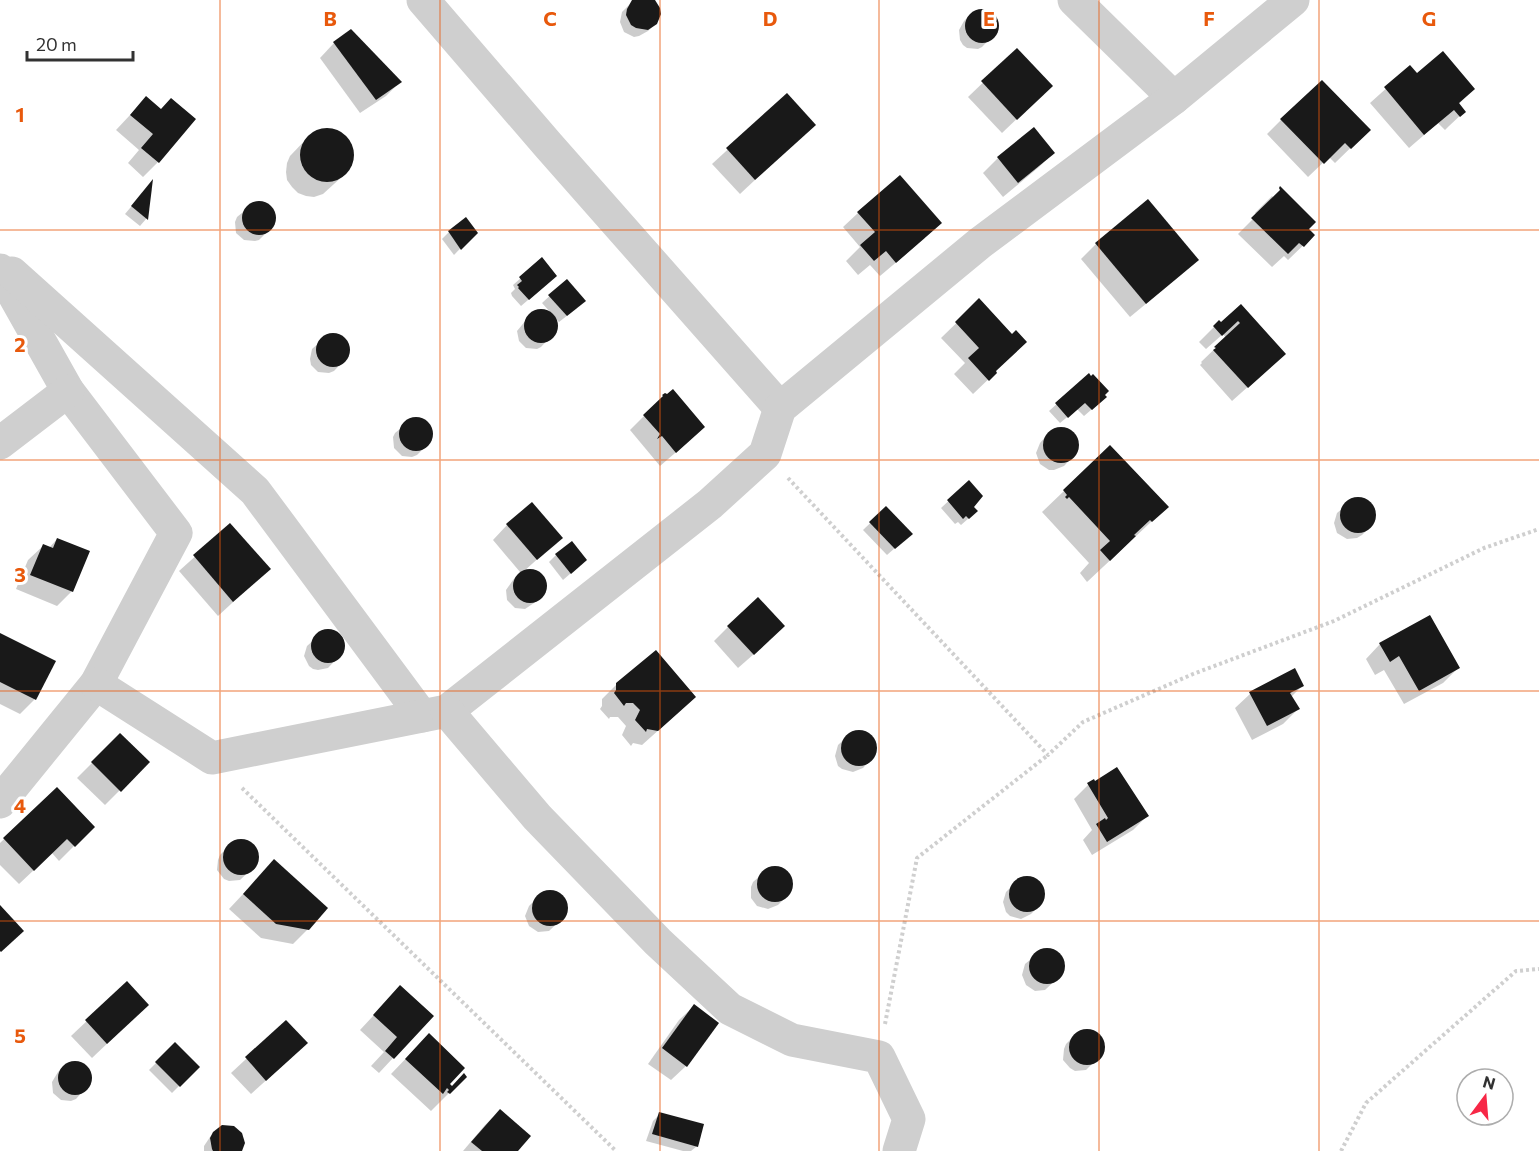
<svg xmlns="http://www.w3.org/2000/svg" width="1539" height="1151" font-family="Commissioner,sans-serif">
<style>
.shadow{fill:#0003}
.building{fill:#191919}
.lines{fill:none;stroke-linecap:round;stroke-linejoin:round}
.path{stroke:#cfcfcf;stroke-width:4;stroke-dasharray:3 3;stroke-linecap:butt}
.street{stroke:#cfcfcf;stroke-width:33}
.grid{fill:none;stroke:#e8590c;stroke-width:1.5;stroke-opacity:0.55}
.grid-label{font-size:20px;text-anchor:middle;font-weight:bold;fill:#e8590c;stroke:#fff;stroke-width:6;stroke-linejoin:round;paint-order:stroke}
</style>
<rect width="100%" height="100%" fill="#fff"/>
<g class="shadow">
<polygon points="634,0 653,0 656,23 648,31 639,36 634,37 624,32 620,22 622,12"/>
<polygon points="977,11 988,11 995,18 997,22 996,32 982,47 978,49 967,48 963,45 960,40 959,30 964,21 972,13"/>
<polygon points="334,43 400,82 386,96 360,113 320,58"/>
<polygon points="1017,50 1051,86 1002,133 968,97"/>
<polygon points="1410,67 1417,75 1473,89 1458,105 1464,112 1449,126 1445,130 1438,123 1409,148 1370,103"/>
<polygon points="787,95 814,125 740,194 712,164"/>
<polygon points="146,98 160,110 158,162 143,177 128,163 139,150 116,130"/>
<polygon points="1281,120 1369,130 1335,163 1329,157 1308,177 1267,134"/>
<polygon points="328,129 336,130 343,135 349,141 353,149 353,158 351,166 345,174 323,194 314,197 306,196 298,193 292,187 287,180 286,172 287,163 290,156 311,134 319,131"/>
<polygon points="1034,129 1053,153 1039,167 1003,197 983,173 998,158"/>
<polygon points="900,177 925,238 880,276 870,265 858,275 846,261 860,247 843,227 858,213"/>
<polygon points="151,183 146,219 140,226 125,214"/>
<polygon points="1272,196 1313,236 1288,260 1284,256 1272,267 1238,234 1257,215 1255,213"/>
<polygon points="1148,201 1197,260 1182,274 1130,317 1081,259 1096,244"/>
<polygon points="254,203 265,204 269,206 272,210 274,219 273,224 267,232 259,240 255,241 244,240 236,233 235,222 237,217"/>
<polygon points="449,232 476,232 454,255 442,239"/>
<polygon points="541,260 548,283 521,306 512,296 511,293 515,289 513,285"/>
<polygon points="566,281 577,308 559,322 556,319 555,332 541,347 537,349 526,348 519,341 517,331 531,314 541,310 550,312 542,303"/>
<polygon points="979,301 995,373 973,394 954,374 965,363 941,338"/>
<polygon points="1241,306 1269,368 1232,401 1200,365 1202,363 1201,362 1226,338 1223,334 1206,349 1199,342 1219,322 1221,324"/>
<polygon points="328,335 339,335 347,341 349,346 348,356 334,371 329,373 318,372 311,365 310,359 312,349"/>
<polygon points="1089,375 1098,404 1084,416 1077,409 1060,423 1049,411"/>
<polygon points="649,411 689,441 660,466 630,430"/>
<polygon points="412,419 423,419 427,421 430,426 432,435 431,439 425,447 417,455 412,457 402,456 394,448 393,437 395,433"/>
<polygon points="1062,428 1072,433 1077,442 1076,453 1064,466 1054,470 1049,470 1040,464 1036,453 1040,443 1047,435 1057,429"/>
<polygon points="969,482 972,507 969,518 961,525 958,522 955,524 941,508"/>
<polygon points="1064,491 1167,507 1087,582 1080,573 1089,563 1042,512"/>
<polygon points="1354,499 1365,499 1373,507 1375,517 1370,527 1362,535 1357,538 1347,539 1337,533 1334,523 1337,513"/>
<polygon points="886,508 904,540 887,555 863,530"/>
<polygon points="230,525 269,569 218,616 179,571"/>
<polygon points="507,525 561,538 523,572 530,570 535,571 543,577 545,582 544,591 542,596 534,603 525,609 515,608 507,600 506,590 513,580 520,572 493,540"/>
<polygon points="57,539 72,591 57,606 16,589 28,560 43,546 49,548"/>
<polygon points="556,555 578,567 563,580 549,562"/>
<polygon points="728,627 769,641 738,668 714,641"/>
<polygon points="328,630 334,632 341,638 343,642 343,652 328,668 318,670 313,669 309,666 304,656 307,646 324,631"/>
<polygon points="0,634 54,662 34,700 20,714 0,704"/>
<polygon points="1380,644 1458,668 1443,683 1404,704 1384,670 1375,675 1366,659"/>
<polygon points="1295,670 1303,685 1291,697 1298,709 1283,724 1252,740 1235,708 1250,694"/>
<polygon points="617,684 680,711 642,745 633,743 631,746 622,735 626,726 618,717 610,717 609,719 600,709 602,706 602,699"/>
<polygon points="860,731 870,736 874,740 876,745 874,756 863,768 853,772 842,769 838,766 835,756 838,745 850,734"/>
<polygon points="120,735 148,762 105,805 77,778"/>
<polygon points="1088,785 1147,816 1133,830 1092,855 1083,840 1092,830 1074,799"/>
<polygon points="56,789 93,827 59,861 52,853 19,884 0,865 0,843"/>
<polygon points="243,840 248,842 256,849 258,854 256,865 240,880 229,881 224,879 217,870 218,860 220,855 232,843"/>
<polygon points="770,868 776,868 786,872 791,882 789,893 786,897 778,905 768,909 757,906 751,898 751,887 753,882 761,875"/>
<polygon points="260,876 308,929 293,944 261,938 229,909"/>
<polygon points="1029,877 1038,882 1044,891 1044,897 1038,907 1031,914 1021,919 1010,916 1006,912 1003,902 1006,892 1014,884 1023,878"/>
<polygon points="546,892 557,893 561,896 567,905 565,916 549,931 538,932 529,926 525,916 529,906 541,894"/>
<polygon points="1042,950 1053,951 1058,954 1063,963 1062,974 1045,990 1035,991 1026,985 1022,975 1025,964"/>
<polygon points="127,983 133,1019 92,1058 71,1036"/>
<polygon points="386,1002 432,1016 379,1073 371,1066 384,1052 360,1030"/>
<polygon points="694,1006 686,1066 671,1080 648,1064 679,1020"/>
<polygon points="286,1022 291,1058 251,1094 231,1073"/>
<polygon points="1083,1030 1094,1031 1102,1039 1104,1049 1102,1054 1086,1070 1075,1071 1070,1068 1063,1060 1064,1049 1066,1044 1074,1036"/>
<polygon points="175,1044 198,1067 172,1093 149,1070"/>
<polygon points="415,1049 452,1087 465,1077 431,1111 391,1074"/>
<polygon points="76,1062 81,1063 89,1069 91,1079 90,1083 76,1099 71,1101 61,1100 53,1093 52,1082 58,1072 66,1065"/>
<polygon points="500,1111 516,1151 463,1151 485,1125"/>
<polygon points="660,1114 697,1146 691,1151 683,1151 646,1141 653,1121"/>
<polygon points="218,1129 240,1151 204,1151 204,1146 210,1137"/>
</g>
<g class="building">
<polygon points="632,0 655,0 660,8 661,14 657,24 648,30 636,28 631,25 626,15 627,9"/>
<circle cx="982" cy="26" r="17"/>
<polygon points="351,29 402,82 376,100 333,42"/>
<polygon points="1017,48 1053,86 1017,120 981,81"/>
<polygon points="1443,51 1475,89 1459,103 1466,112 1460,117 1454,110 1424,135 1384,87 1410,65 1417,73"/>
<polygon points="1322,80 1371,130 1351,149 1345,143 1324,164 1280,119"/>
<polygon points="787,93 816,125 755,180 726,148"/>
<polygon points="146,96 161,109 171,98 196,119 159,163 141,148 153,134 130,115"/>
<polygon points="1034,127 1055,153 1018,183 997,157"/>
<circle cx="327" cy="155" r="27"/>
<polygon points="900,175 942,223 896,263 886,251 874,261 860,245 875,232 857,212"/>
<polygon points="153,179 148,220 131,206"/>
<polygon points="1280,186 1316,222 1309,229 1315,235 1304,247 1299,243 1288,254 1251,218 1280,190 1279,188"/>
<polygon points="1148,199 1199,260 1146,304 1095,243"/>
<circle cx="259" cy="218" r="17"/>
<polygon points="466,217 478,233 461,250 448,231"/>
<polygon points="542,257 557,276 529,300 518,288 519,287 517,285 522,281 519,277"/>
<polygon points="567,279 586,301 567,316 548,295"/>
<polygon points="979,298 1012,334 1016,330 1027,342 996,371 997,373 989,381 968,358 979,348 955,322"/>
<polygon points="1241,304 1286,354 1248,388 1213,350 1216,348 1214,347 1240,323 1238,321 1222,336 1213,326 1219,320 1221,322"/>
<circle cx="541" cy="326" r="17"/>
<circle cx="333" cy="350" r="17"/>
<polygon points="1089,373 1091,376 1093,374 1109,391 1105,395 1107,397 1092,410 1085,403 1068,418 1055,403"/>
<polygon points="673,389 705,427 676,453 662,436 657,439 660,434 643,415 663,396 662,395 665,393 667,394"/>
<circle cx="416" cy="434" r="17"/>
<circle cx="1061" cy="445" r="18"/>
<polygon points="1110,445 1169,507 1152,522 1150,520 1134,535 1136,536 1110,561 1100,550 1110,541 1069,497 1067,499 1065,497 1067,495 1063,490"/>
<polygon points="969,480 983,496 974,507 978,511 969,519 966,516 963,519 947,500"/>
<circle cx="1358" cy="515" r="18"/>
<polygon points="532,502 563,538 537,560 506,524"/>
<polygon points="886,506 913,534 895,549 869,522"/>
<polygon points="230,523 271,569 233,602 193,555"/>
<polygon points="57,538 90,551 73,592 30,575 43,544 53,548"/>
<polygon points="572,541 587,560 571,574 555,554"/>
<circle cx="530" cy="586" r="17"/>
<polygon points="758,597 785,626 754,655 727,626"/>
<polygon points="1430,615 1460,668 1419,691 1399,656 1390,662 1379,643"/>
<circle cx="328" cy="646" r="17"/>
<polygon points="0,633 56,661 36,700 0,682"/>
<polygon points="656,650 696,697 658,731 647,729 646,732 635,720 640,710 633,703 626,703 624,706 614,693 616,690 616,683"/>
<polygon points="1295,668 1304,686 1290,693 1300,709 1267,726 1249,692"/>
<circle cx="859" cy="748" r="18"/>
<polygon points="120,733 150,762 121,792 91,762"/>
<polygon points="1117,767 1149,816 1107,842 1096,824 1105,818 1106,820 1108,818 1087,783 1094,779 1095,781"/>
<polygon points="57,787 95,827 75,847 67,839 34,871 3,838"/>
<circle cx="241" cy="857" r="18"/>
<polygon points="274,859 328,908 309,930 276,924 243,894"/>
<circle cx="775" cy="884" r="18"/>
<circle cx="1027" cy="894" r="18"/>
<circle cx="550" cy="908" r="18"/>
<polygon points="0,905 24,931 1,952 0,951"/>
<circle cx="1047" cy="966" r="18"/>
<polygon points="127,981 149,1005 107,1044 85,1020"/>
<polygon points="400,985 434,1016 394,1059 385,1051 397,1037 373,1015"/>
<polygon points="694,1004 719,1023 687,1067 662,1048"/>
<polygon points="286,1020 308,1043 266,1081 245,1057"/>
<circle cx="1087" cy="1047" r="18"/>
<polygon points="429,1033 465,1068 450,1084 452,1086 464,1073 467,1077 450,1094 447,1092 449,1090 447,1088 443,1094 405,1059"/>
<polygon points="175,1042 200,1067 180,1087 155,1062"/>
<circle cx="75" cy="1078" r="17"/>
<polygon points="500,1109 531,1136 518,1151 482,1151 471,1142"/>
<polygon points="659,1112 704,1124 698,1147 652,1134"/>
<polygon points="222,1125 234,1126 242,1133 245,1143 242,1151 213,1151 212,1149 210,1138 213,1132"/>
</g>
<g class="lines">
<g class="path">
<polyline points="788,478 1048,755 1083,722 1193,674 1334,621 1484,548 1539,529"/>
<polyline points="242,788 616,1151"/>
<polyline points="885,1024 917,858 1048,755"/>
<polyline points="1341,1151 1366,1103 1516,971 1539,969"/>
</g>
<g class="street">
<polyline points="423,0 548,145 780,408"/>
<polyline points="1074,0 1174,98"/>
<polyline points="0,270 68,391 176,533 96,684 0,802"/>
<polyline points="12,273 255,491 422,716"/>
<polyline points="0,443 68,391"/>
<polyline points="96,684 212,758 447,711 710,504 765,454 780,408 980,243 1174,98 1293,0"/>
<polyline points="447,711 537,817 658,942 730,1009 792,1040 879,1057 909,1119 899,1151"/>
</g>
</g>
<path class="grid" d="M220 0V1151M440 0V1151M660 0V1151M879 0V1151M1099 0V1151M1319 0V1151M0 230H1539M0 460H1539M0 691H1539M0 921H1539"/>
<g class="grid-label">
<text x="330" y="26">B</text>
<text x="550" y="26">C</text>
<text x="770" y="26">D</text>
<text x="989" y="26">E</text>
<text x="1209" y="26">F</text>
<text x="1429" y="26">G</text>
<text x="20" y="122">1</text>
<text x="20" y="352">2</text>
<text x="20" y="582">3</text>
<text x="20" y="813">4</text>
<text x="20" y="1043">5</text>
</g>
<g transform="translate(1485 1097) rotate(16)"><circle r="28" fill="#ffffff" stroke="#adadad" stroke-width="1.5"/>
<path d="M0-4.5L10 22L0 15L-10 22Z" fill="#f72746"/>
<text y="-9" font-size="16" font-weight="bold" text-anchor="middle" fill="#323232">N</text>
</g>
<path d="M27 51v9h106v-9" fill="none" stroke="#323232" stroke-width="3"/>
<text x="36" y="51" font-size="18" fill="#323232" stroke="#ffffff" stroke-width="4.5" paint-order="stroke">20 m</text>
</svg>
